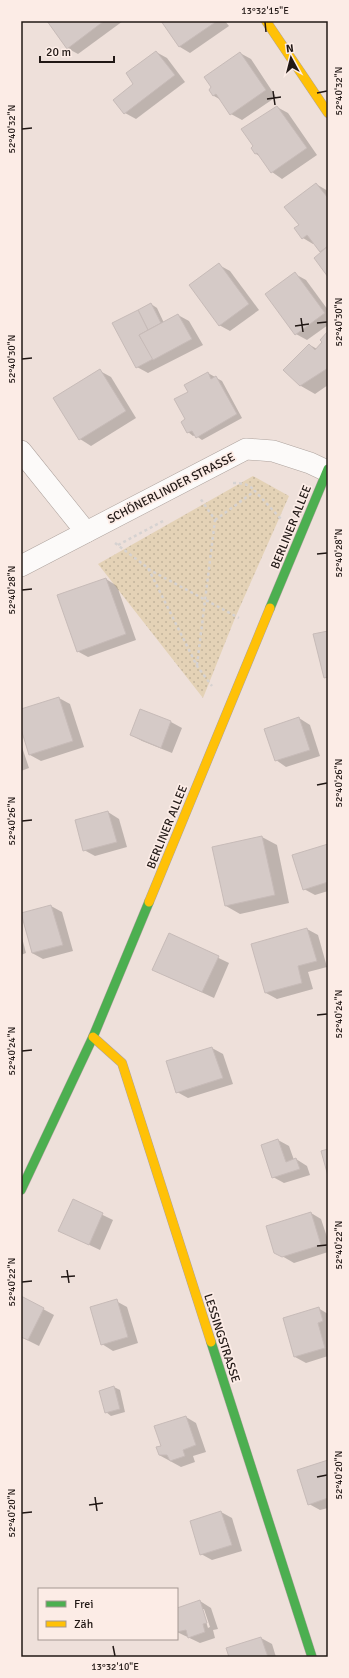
<svg xmlns="http://www.w3.org/2000/svg" width="349" height="1678" font-family="Signika,sans-serif">
<style>
.green{fill:url(#green-dots)}
.shadow{fill:#0003;fill-rule:evenodd}
.building{fill:#d5cac7;stroke:#c7bbb8}
.lines{fill:none;stroke-linecap:round;stroke-linejoin:round}
.street-casing{stroke:#aea39e;stroke-width:22}
.fast-casing{stroke:#aea39e;stroke-width:10}
.slow-casing{stroke:#aea39e;stroke-width:10}
.path{stroke:#d6d2d1;stroke-width:2.5;stroke-dasharray:3 3;stroke-linecap:butt}
.street{stroke:#fcfaf9;stroke-width:21}
.fast{stroke:#4caf50;stroke-width:9}
.slow{stroke:#ffc107;stroke-width:9}
.ticks{fill:none;stroke:#211815;stroke-width:1.5}
.labels{text-anchor:middle;stroke-width:3.5;stroke-linejoin:round;paint-order:stroke}
.street-label{font-size:12px;fill:#211815;stroke:#fcece6}
.neatline{fill:none;stroke:#211815;stroke-width:1.5}
.ticks-label{font-size:10px;text-anchor:middle;fill:#211815}
</style>
<defs>
<pattern id="green-dots" width="8" height="8" patternUnits="userSpaceOnUse"><rect width="8" height="8" fill="#e4d2b6"/><path d="M2 2h.1M6 6h.1" fill="none" stroke="#c3b49c" stroke-width="1.8" stroke-linecap="round"/></pattern>
</defs>
<rect width="100%" height="100%" fill="#eee0da"/>
<polygon class="green" points="253,476 289,496 235,618 203,698 98,564"/>
<g class="shadow">
<polygon points="48,21 123,21 78,54 67,48"/>
<polygon points="162,21 225,21 229,26 190,53 180,47"/>
<polygon points="156,52 167,58 185,82 136,119 125,113 135,84"/>
<polygon points="240,53 251,59 276,97 242,120 231,114 221,100 214,96 210,90"/>
<polygon points="277,107 288,113 317,155 282,179 272,172 261,157 256,154"/>
<polygon points="316,184 328,191 328,275 322,252 315,243 313,244 303,238 300,226"/>
<polygon points="219,265 230,271 259,310 230,331 219,325"/>
<polygon points="295,274 306,280 328,310 328,325 307,340 296,334"/>
<polygon points="151,304 157,308 164,323 178,315 189,321 203,345 148,373 137,367 139,311"/>
<polygon points="328,333 328,385 315,394 301,386 284,370 310,345 317,349"/>
<polygon points="100,371 111,377 136,418 91,446 80,439"/>
<polygon points="208,373 222,381 242,418 202,440 195,435 193,436 188,432 187,419 189,392"/>
<polygon points="106,579 117,586 136,640 88,657 77,651"/>
<polygon points="59,698 70,704 84,747 41,761 30,755 21,726 21,710"/>
<polygon points="141,710 171,722 182,728 172,753 142,741 131,735"/>
<polygon points="299,718 310,725 320,756 286,767 276,760"/>
<polygon points="21,744 29,768 21,771"/>
<polygon points="108,812 119,819 127,847 95,856 84,850"/>
<polygon points="262,837 277,845 289,903 240,914 226,906 214,848"/>
<polygon points="328,845 328,891 315,895 304,889"/>
<polygon points="51,906 62,912 73,951 43,959 32,953 22,914"/>
<polygon points="307,929 318,935 327,967 308,972 313,989 277,999 266,993 252,945"/>
<polygon points="21,934 26,953 21,955"/>
<polygon points="169,934 229,963 214,998 164,975"/>
<polygon points="212,1048 223,1054 233,1084 188,1098 177,1092"/>
<polygon points="278,1140 289,1146 294,1160 296,1159 307,1166 310,1175 284,1183 273,1177"/>
<polygon points="74,1201 113,1220 100,1250 60,1231"/>
<polygon points="311,1213 321,1219 328,1240 328,1252 294,1263 275,1252"/>
<polygon points="21,1297 54,1315 39,1346 21,1337"/>
<polygon points="116,1301 127,1307 138,1343 113,1351 102,1344"/>
<polygon points="318,1308 328,1314 328,1356 306,1363 295,1357 284,1319"/>
<polygon points="114,1387 120,1390 125,1412 111,1416 106,1412"/>
<polygon points="186,1417 196,1423 206,1452 193,1456 195,1462 181,1467 159,1455 163,1447"/>
<polygon points="328,1461 328,1508 320,1510 309,1504"/>
<polygon points="221,1512 232,1518 242,1551 212,1560 201,1554 191,1522"/>
<path d="M200 1601 211 1608 218 1629 213 1630 215 1638 200 1643 177 1632V1609ZM202 1609H204L210 1627 208 1628Z"/>
<polygon points="261,1638 272,1644 276,1657 230,1657"/>
</g>
<g class="building">
<polygon points="47,21 104,21 67,49"/>
<polygon points="161,21 217,21 179,47"/>
<polygon points="156,51 175,75 124,114 113,100 133,84 126,73"/>
<polygon points="240,52 266,90 230,115 216,94 213,96 209,90 211,87 204,77"/>
<polygon points="277,106 307,148 271,173 257,153 255,154 251,148 253,146 241,129"/>
<polygon points="316,183 328,198 328,246 320,252 307,235 302,239 294,228 299,225 284,207"/>
<polygon points="328,246 328,277 314,258"/>
<polygon points="219,263 249,304 219,326 189,285"/>
<polygon points="295,272 325,313 295,335 265,294"/>
<polygon points="151,303 161,323 148,330 138,310"/>
<polygon points="138,310 148,330 139,335 153,359 136,368 112,323"/>
<polygon points="178,314 192,339 153,360 139,335"/>
<polygon points="328,331 328,368 300,386 283,370 309,344 315,350 322,342 320,340"/>
<polygon points="100,369 126,411 79,440 53,398"/>
<polygon points="208,372 211,379 216,376 237,414 196,438 192,431 187,433 181,422 185,419 174,399 188,392 184,385"/>
<polygon points="106,578 126,634 77,652 57,595"/>
<polygon points="328,631 328,677 324,678 313,634"/>
<polygon points="59,697 73,741 29,755 21,729 21,709"/>
<polygon points="140,709 171,721 161,748 130,735"/>
<polygon points="299,717 310,750 275,761 264,729"/>
<polygon points="108,811 117,842 83,851 75,820"/>
<polygon points="262,836 275,895 225,906 212,847"/>
<polygon points="328,844 328,882 303,890 292,855"/>
<polygon points="51,905 63,945 32,953 21,913"/>
<polygon points="307,928 317,961 298,966 302,983 265,993 251,944"/>
<polygon points="169,933 219,956 202,992 152,970"/>
<polygon points="212,1047 223,1078 176,1093 166,1061"/>
<polygon points="278,1139 286,1162 296,1158 300,1169 272,1178 261,1145"/>
<polygon points="328,1149 328,1176 321,1151"/>
<polygon points="73,1199 103,1213 89,1245 58,1231"/>
<polygon points="311,1212 321,1245 282,1257 274,1253 266,1226"/>
<polygon points="21,1296 44,1308 28,1340 21,1337"/>
<polygon points="117,1299 128,1337 101,1345 90,1307"/>
<polygon points="319,1307 323,1321 318,1323 325,1348 294,1357 283,1318"/>
<polygon points="114,1386 120,1409 105,1413 99,1391"/>
<polygon points="186,1416 196,1445 183,1450 185,1456 170,1461 167,1455 159,1455 156,1447 161,1446 154,1426"/>
<polygon points="328,1460 328,1498 308,1505 297,1470"/>
<polygon points="221,1511 232,1545 200,1555 190,1521"/>
<polygon points="200,1600 207,1623 203,1624 205,1632 188,1638 186,1630 177,1632 177,1608"/>
<polygon points="261,1637 268,1657 229,1657 226,1648"/>
</g>
<g class="lines">
<defs>
<g id="street">
<polyline points="21,451 86,532"/>
<polyline points="21,566 246,449 273,451 310,463 327,471"/>
</g>
<g id="fast">
<polyline points="270,608 328,469"/>
<polyline points="21,1190 93,1037 149,902"/>
<polyline points="211,1342 312,1657"/>
</g>
<g id="slow">
<polyline points="266,21 328,113"/>
<polyline points="149,902 270,608"/>
<polyline points="93,1037 122,1063 211,1342"/>
</g>
</defs>
<use href="#street" class="street-casing"/>
<use href="#fast" class="fast-casing"/>
<use href="#slow" class="slow-casing"/>
<g class="path">
<path d="M233 483C242 483 249 484 255 491"/>
<polyline points="215,520 255,491 281,519"/>
<polyline points="115,543 148,568 197,666 212,686"/>
<polyline points="118,545 165,520"/>
<polyline points="148,569 239,618"/>
<polyline points="197,665 215,520 200,498"/>
</g>
<use href="#street" class="street"/>
<use href="#fast" class="fast"/>
<use href="#slow" class="slow"/>
</g>
<path class="ticks" d="M265 22 266 32M273 91 275 105M317 93 327 91M267 99 281 97M22 129 32 128M301 318 303 332M317 323 327 322M295 326 309 324M22 359 32 358M317 554 327 553M22 590 32 589M317 785 327 783M22 821 32 820M317 1015 327 1014M22 1051 32 1050M317 1246 327 1245M67 1270 69 1283M61 1277 75 1276M22 1282 32 1281M317 1477 327 1475M95 1497 97 1511M89 1505 103 1503M22 1513 32 1512M113 1646 115 1656"/>
<g class="labels">
<g class="street-label">
<text transform="translate(171 488) rotate(-27)" y="4">SCHÖNERLINDER STRASSE</text>
<text transform="translate(291 527) rotate(-68)" y="4">BERLINER ALLEE</text>
<text transform="translate(167 827) rotate(-68)" y="4">BERLINER ALLEE</text>
<text transform="translate(222 1338) rotate(72)" y="4">LESSINGSTRASSE</text>
</g>
</g>
<rect width="349" height="1678" fill="none" stroke="#fcece6" stroke-width="44"/>
<rect x="38" y="1588" width="140" height="52" fill="#fcece6" stroke="#a49792"/>
<rect x="46" y="1601" width="20" height="6" fill="#4caf50" stroke="#a49792"/>
<text x="74" y="1608" font-size="12" fill="#211815">Frei</text>
<rect x="46" y="1621" width="20" height="6" fill="#ffc107" stroke="#a49792"/>
<text x="74" y="1628" font-size="12" fill="#211815">Zäh</text>
<g transform="translate(291 58) rotate(353)" stroke="#fcece6" stroke-width="3" paint-order="stroke">
<path d="M0-3L7 15L0 10L-7 15Z" fill="#211815"/>
<text y="-6" font-size="11" font-weight="bold" text-anchor="middle" fill="#211815">N</text>
</g>
<path d="M40 56v6h74v-6" fill="none" stroke="#211815" stroke-width="2"/>
<text x="46" y="56" font-size="12" fill="#211815" stroke="#fcece6" stroke-width="3" paint-order="stroke">20 m</text>
<rect x="22" y="22" width="305" height="1634" class="neatline"/>
<g class="ticks-label">
<text x="265" y="14">13°32'15"E</text>
<text transform="translate(338 91) rotate(-90)" y="4">52°40'32"N</text>
<text transform="translate(11 129) rotate(-90)" y="4">52°40'32"N</text>
<text transform="translate(338 322) rotate(-90)" y="4">52°40'30"N</text>
<text transform="translate(11 359) rotate(-90)" y="4">52°40'30"N</text>
<text transform="translate(338 553) rotate(-90)" y="4">52°40'28"N</text>
<text transform="translate(11 590) rotate(-90)" y="4">52°40'28"N</text>
<text transform="translate(338 783) rotate(-90)" y="4">52°40'26"N</text>
<text transform="translate(11 821) rotate(-90)" y="4">52°40'26"N</text>
<text transform="translate(338 1014) rotate(-90)" y="4">52°40'24"N</text>
<text transform="translate(11 1051) rotate(-90)" y="4">52°40'24"N</text>
<text transform="translate(338 1245) rotate(-90)" y="4">52°40'22"N</text>
<text transform="translate(11 1282) rotate(-90)" y="4">52°40'22"N</text>
<text transform="translate(338 1475) rotate(-90)" y="4">52°40'20"N</text>
<text transform="translate(11 1513) rotate(-90)" y="4">52°40'20"N</text>
<text x="115" y="1670">13°32'10"E</text>
</g>
</svg>
